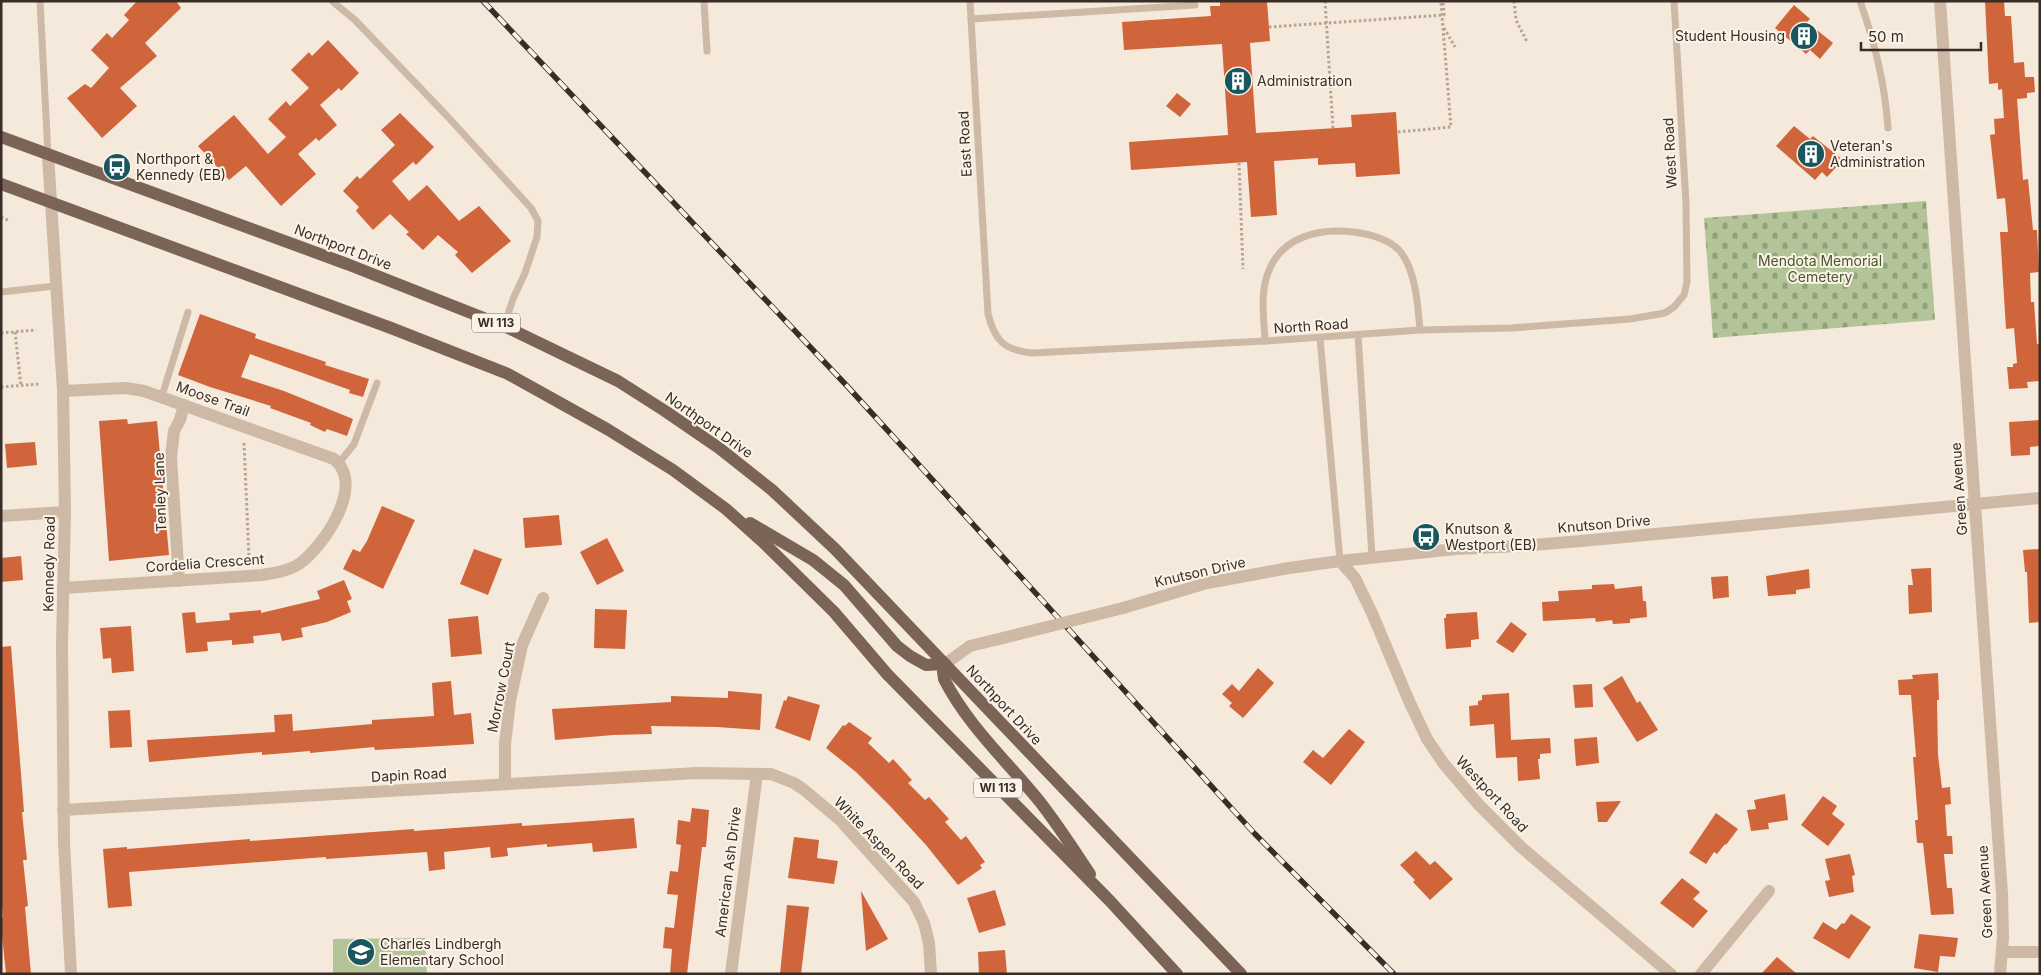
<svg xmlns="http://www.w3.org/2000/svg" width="2041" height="975" font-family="Inter,sans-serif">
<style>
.cemetery{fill:url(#cemetery-stones)}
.garden{fill:#b4c499}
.building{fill:#d0653b}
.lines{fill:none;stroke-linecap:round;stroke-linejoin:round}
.path{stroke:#b9a38f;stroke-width:3;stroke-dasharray:2.5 2.5;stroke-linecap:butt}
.service{stroke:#cdb9a5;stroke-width:7}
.minor{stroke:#cdb9a5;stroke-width:12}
.tertiary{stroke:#cdb9a5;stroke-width:12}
.primary{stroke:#7b6456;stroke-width:12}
.rail-casing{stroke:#382d27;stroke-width:5.5}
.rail{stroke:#fbf3e7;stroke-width:4;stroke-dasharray:11;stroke-linecap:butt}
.path-bridge{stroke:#b9a38f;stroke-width:3;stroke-dasharray:2.5 2.5;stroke-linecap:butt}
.tertiary-bridge{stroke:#cdb9a5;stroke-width:12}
.labels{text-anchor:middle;stroke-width:4;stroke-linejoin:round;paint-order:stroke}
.shield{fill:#fbf3e7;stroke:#726861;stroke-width:1}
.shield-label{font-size:12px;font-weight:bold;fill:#382d27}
.poi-label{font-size:14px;fill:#382d27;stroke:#fbf3e7;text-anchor:start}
.street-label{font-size:14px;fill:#382d27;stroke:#fbf3e7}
.park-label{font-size:14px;fill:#455928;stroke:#fbf3e7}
</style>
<defs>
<pattern id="cemetery-stones" width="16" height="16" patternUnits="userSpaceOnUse" patternTransform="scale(1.25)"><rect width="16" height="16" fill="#b4c499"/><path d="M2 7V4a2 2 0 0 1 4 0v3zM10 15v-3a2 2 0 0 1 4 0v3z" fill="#93a07d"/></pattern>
</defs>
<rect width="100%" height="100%" fill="#f4e9da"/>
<polygon class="cemetery" points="1926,201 1935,320 1713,338 1704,218"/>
<polygon class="garden" points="425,938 427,974 333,974 333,939"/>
<g class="building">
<polygon points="137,1 176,1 181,8 145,43 157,56 120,88 137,106 102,138 67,98 85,84 91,88 109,68 91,50 107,33 112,38 129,20 124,15"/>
<polygon points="1220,1 1267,1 1270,41 1250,43 1256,133 1352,127 1351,115 1396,112 1400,174 1356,177 1355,163 1318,165 1318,158 1274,161 1277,215 1251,217 1247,162 1131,170 1129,142 1228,135 1222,44 1124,50 1122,22 1211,16 1210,6 1220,6"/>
<polygon points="1985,1 2004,1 2005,16 2011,16 2014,63 2024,62 2025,77 2034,77 2035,92 2027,93 2027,98 2017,99 2023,180 2028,179 2033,230 2037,230 2039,272 2030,273 2031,302 2034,302 2037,344 2040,344 2040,381 2027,382 2028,388 2009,389 2007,367 2013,367 2013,364 2017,363 2014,328 2006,329 2000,232 2008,232 2005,198 1997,199 1990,135 1995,134 1994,119 2004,118 2002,89 1998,90 1998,83 1989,84"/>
<polygon points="1794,5 1810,19 1807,22 1833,43 1820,59 1810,50 1806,54 1775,28"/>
<polygon points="328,40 359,73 341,91 339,88 320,105 337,125 319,141 316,138 298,154 316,174 281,206 246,166 229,180 198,146 234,115 268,154 286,137 268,119 286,101 290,106 309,88 291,70 309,52 312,56"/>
<polygon points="1177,93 1191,104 1180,117 1166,106"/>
<polygon points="400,113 434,147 416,165 413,162 392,181 409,201 427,185 459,221 479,206 511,241 472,273 455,255 458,252 438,235 423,250 406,234 409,232 390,214 373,230 356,211 359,207 343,191 357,176 360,179 395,145 381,130"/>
<polygon points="1794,126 1810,139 1813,136 1843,160 1827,177 1822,172 1815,180 1776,146"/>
<polygon points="200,314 256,334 255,338 326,362 325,365 369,379 363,397 349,393 350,390 250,354 241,377 284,391 353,419 347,436 327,429 325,432 310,425 311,423 270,408 271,406 210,387 178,375"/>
<polygon points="127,419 128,424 157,421 169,555 109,561 99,421"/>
<polygon points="2040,420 2040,446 2030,447 2030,455 2011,456 2009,422"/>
<polygon points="35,442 37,465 7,468 5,444"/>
<polygon points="382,506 415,520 383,589 343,569 353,549 360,552 367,541"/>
<polygon points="559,515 562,545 525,548 523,518"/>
<polygon points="607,538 624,571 597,585 580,552"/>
<polygon points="474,549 502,559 488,595 460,584"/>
<polygon points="2040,549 2040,622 2029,623 2027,572 2025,572 2023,550"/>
<polygon points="21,556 23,580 1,582 1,558"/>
<polygon points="1931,568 1932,612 1909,614 1908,585 1913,585 1911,569"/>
<polygon points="1809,569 1810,588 1796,590 1796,594 1768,596 1766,576"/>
<polygon points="1728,576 1729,597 1713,599 1711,577"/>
<polygon points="344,580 352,599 347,601 351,612 327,622 301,628 303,637 282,641 280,633 253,636 254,643 232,645 232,640 207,642 208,651 186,653 182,613 195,612 196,623 230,620 229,613 261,610 261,613 320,599 317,591"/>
<polygon points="1614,584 1615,589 1642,586 1643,601 1646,601 1647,617 1630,619 1630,623 1613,624 1612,620 1596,622 1595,618 1543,621 1542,602 1559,601 1558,591 1592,589 1592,585"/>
<polygon points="595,609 627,610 625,649 594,648"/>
<polygon points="1477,612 1479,639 1471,640 1471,647 1446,649 1444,618 1446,618 1446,614"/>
<polygon points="478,616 482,654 451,657 448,619"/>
<polygon points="1511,622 1527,634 1513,653 1496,642"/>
<polygon points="131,626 134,671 112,673 111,658 103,659 100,628"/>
<polygon points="11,646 24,812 22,812 27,860 23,860 28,906 25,907 31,974 6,974 1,926 1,918 3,917 1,897 1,647"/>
<polygon points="1258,668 1274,683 1243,718 1229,706 1232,703 1222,694 1232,684 1239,691"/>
<polygon points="1938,673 1939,700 1937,700 1938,755 1942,788 1950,787 1951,804 1945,805 1947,836 1952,836 1953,854 1944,854 1947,888 1952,888 1954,914 1931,915 1923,843 1917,843 1915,820 1918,820 1913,757 1916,757 1911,695 1899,695 1898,680 1913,679 1912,675"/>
<polygon points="1622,676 1637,703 1640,701 1658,730 1637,742 1603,688"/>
<polygon points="451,681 454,715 471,713 474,744 375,750 374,747 310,753 310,751 262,755 262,752 149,762 147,740 275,732 274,715 292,714 293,731 372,724 372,720 434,716 432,683"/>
<polygon points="1592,684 1593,707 1575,708 1573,685"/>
<polygon points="728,691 762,694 760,730 717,727 651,726 652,734 613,735 555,740 552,709 671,702 671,696 728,698"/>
<polygon points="1509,693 1511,740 1550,738 1551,753 1540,754 1540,759 1538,759 1540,779 1518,781 1517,757 1496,758 1494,724 1470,726 1469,706 1478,705 1478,701 1482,700 1482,695"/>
<polygon points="788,696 820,705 810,741 775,728 784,700 786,701"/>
<polygon points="130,710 132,747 110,748 108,711"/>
<polygon points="849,722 872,738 868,743 889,763 893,759 912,780 908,783 925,800 929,797 949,819 945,822 961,840 966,836 985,862 980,865 982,868 958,885 926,845 891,807 856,772 826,748 843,725 845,726"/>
<polygon points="1349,729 1365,742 1331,785 1303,762 1313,750 1323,758"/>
<polygon points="1597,737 1599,763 1576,766 1574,739"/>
<polygon points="1785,794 1788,820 1768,823 1769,829 1751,831 1747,810 1756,809 1754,800"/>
<polygon points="1823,796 1837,806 1832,814 1845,824 1828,846 1801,825"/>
<polygon points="1621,801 1607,822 1598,822 1596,802"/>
<polygon points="692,808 709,810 706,847 702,847 687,974 670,974 672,949 663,948 665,927 674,928 678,895 667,894 670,871 678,872 681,845 676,844 678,820 690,822"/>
<polygon points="1716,813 1738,829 1726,845 1725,844 1717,854 1714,852 1706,864 1689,853"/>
<polygon points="634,818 637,848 593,852 592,843 547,847 547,844 507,848 508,856 491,858 490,847 444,852 445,869 429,871 427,852 326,859 326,857 129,872 132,906 108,908 103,849 127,847 127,849 250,839 250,841 414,829 414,831 522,823 522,826"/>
<polygon points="794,837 819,840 817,858 838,861 834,884 788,878"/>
<polygon points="1416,851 1430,865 1435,861 1453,879 1430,900 1413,882 1415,880 1400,865"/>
<polygon points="1850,854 1855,875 1852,876 1854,892 1829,897 1825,881 1830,880 1825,859"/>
<polygon points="1682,878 1700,892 1693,899 1708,911 1693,928 1660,903"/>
<polygon points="995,890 1006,925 979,933 967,898"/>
<polygon points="861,891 888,939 866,951"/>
<polygon points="787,905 809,907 801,974 780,974"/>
<polygon points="1851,914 1871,927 1849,959 1813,938 1823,922 1836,930 1842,923 1844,924"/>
<polygon points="1919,934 1958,938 1955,957 1940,956 1938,972 1914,968"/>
<polygon points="1005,950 1007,974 979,974 978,952"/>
<polygon points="1777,957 1797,974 1761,974"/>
</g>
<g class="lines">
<g class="path">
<polyline points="1325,1 1333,128"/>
<polyline points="1514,1 1516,20 1527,42"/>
<polyline points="1444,28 1455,47"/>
<polyline points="1398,132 1451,127 1441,3"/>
<polyline points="1239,163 1243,269"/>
<polyline points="1,217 10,221"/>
<polyline points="15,332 21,386"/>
<polyline points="1,333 36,330"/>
<polyline points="1,387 40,384"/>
<polyline points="244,443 249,558"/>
</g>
<g class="service">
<polyline points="40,1 48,155"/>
<polyline points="332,1 355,20 448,117 531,208 538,221 537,237 525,273 513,299 504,326"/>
<polyline points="704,1 707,51"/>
<path d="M970 1 988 314C995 341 1004 350 1032 353L1265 341 1420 330 1511 328 1630 319 1665 313 1674 307 1684 295 1687 282 1686 203 1674 1"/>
<path d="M1860 1C1875 43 1885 83 1888 128"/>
<polyline points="971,19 1195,5"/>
<polyline points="1,292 55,286"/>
<polyline points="1358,335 1372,557"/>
<polyline points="1320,338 1340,561"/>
<path d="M1265 341C1264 319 1260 293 1268 273 1281 236 1320 228 1354 232 1369 234 1388 239 1399 250 1416 269 1418 307 1420 330"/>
<polyline points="162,396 188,312"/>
<polyline points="339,463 354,444 377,383"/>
</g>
<g class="minor">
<polyline points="48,155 63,391 65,512 62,646 64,843 71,974"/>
<polyline points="1,516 65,512"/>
<polyline points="1340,561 1456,549 1521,546 1581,541 2040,498"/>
<polyline points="179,581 171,457 174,431 180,420 184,405"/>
<path d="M63 588 262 575C275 573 288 571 299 564 324 546 366 485 334 459L144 391 126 388 63 391"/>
<polyline points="505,784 505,744 510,701 522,645 543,598"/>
<polyline points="63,810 697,773 771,774 794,783 803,789 840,820 914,902 924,923 929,943 931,974"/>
<polyline points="2003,952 2040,952"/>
<polyline points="731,974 757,774"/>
<polyline points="1701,974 1769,891"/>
</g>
<g class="tertiary">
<polyline points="1940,1 2002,894 2003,937 2000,974"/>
<polyline points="1123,608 1207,583 1289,568 1340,561 1355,578 1372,613 1409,701 1427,739 1444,764 1479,805 1521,847 1671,974"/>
<polyline points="945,664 970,646 1019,634"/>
</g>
<g class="primary">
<polyline points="1,137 347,264 504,326 618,381 665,411 719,448 772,490 835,549 1241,974"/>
<polyline points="1,184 391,328 508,374 607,429 673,470 726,509 764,543 834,612 887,674 1110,901 1177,974"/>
<polyline points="750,523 813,560 844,585 897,646 910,656 926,665 945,664"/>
<path d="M945 664 943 672 944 679C968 726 1007 761 1040 802 1058 825 1074 850 1090 874"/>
</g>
<defs>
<polyline id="rail" points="483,1 848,387 1255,834 1394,974"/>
</defs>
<use href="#rail" class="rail-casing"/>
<use href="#rail" class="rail"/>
<polyline class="path-bridge" points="1269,27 1444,15 1443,3"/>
<polyline class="tertiary-bridge" points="1019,634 1123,608"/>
</g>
<defs>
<symbol id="building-disc" viewBox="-11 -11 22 22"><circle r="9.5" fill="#19565d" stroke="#fbf3e7"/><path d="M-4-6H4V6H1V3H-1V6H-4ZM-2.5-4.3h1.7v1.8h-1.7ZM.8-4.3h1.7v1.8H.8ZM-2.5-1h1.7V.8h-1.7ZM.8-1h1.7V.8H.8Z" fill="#fff"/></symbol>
<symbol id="bus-disc" viewBox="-11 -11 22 22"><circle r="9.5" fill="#19565d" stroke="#fbf3e7"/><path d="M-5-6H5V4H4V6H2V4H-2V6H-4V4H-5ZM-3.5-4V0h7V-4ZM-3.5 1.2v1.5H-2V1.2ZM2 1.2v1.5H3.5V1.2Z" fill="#fff"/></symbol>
<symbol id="school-disc" viewBox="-11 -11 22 22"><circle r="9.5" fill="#19565d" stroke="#fbf3e7"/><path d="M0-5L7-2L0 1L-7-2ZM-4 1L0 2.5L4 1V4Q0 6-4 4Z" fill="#fff"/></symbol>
</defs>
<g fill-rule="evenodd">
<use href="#building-disc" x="1788" y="20" width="32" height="32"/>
<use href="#building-disc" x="1222" y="65" width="32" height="32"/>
<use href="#building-disc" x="1795" y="138" width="32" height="32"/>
<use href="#bus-disc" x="101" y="151" width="32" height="32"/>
<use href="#bus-disc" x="1410" y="521" width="32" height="32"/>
<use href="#school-disc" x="345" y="936" width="32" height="32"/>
</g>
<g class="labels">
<g class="shield">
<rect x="472" y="313.5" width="48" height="19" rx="4"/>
<rect x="974" y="778.5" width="48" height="19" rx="4"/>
</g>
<g class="shield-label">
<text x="496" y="327">WI 113</text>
<text x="998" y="792">WI 113</text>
</g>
<g class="poi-label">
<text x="1785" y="41" text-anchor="end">Student Housing</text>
<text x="1257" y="86">Administration</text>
<text x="1830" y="151">Veteran's<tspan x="1830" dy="16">Administration</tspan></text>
<text x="136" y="164">Northport &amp;<tspan x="136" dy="16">Kennedy (EB)</tspan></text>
<text x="1445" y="534">Knutson &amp;<tspan x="1445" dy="16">Westport (EB)</tspan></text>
<text x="380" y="949">Charles Lindbergh<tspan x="380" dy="16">Elementary School</tspan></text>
</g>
<g class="street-label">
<text transform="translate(965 144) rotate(-93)" y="5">East Road</text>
<text transform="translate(1670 153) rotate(-93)" y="5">West Road</text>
<text transform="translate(343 247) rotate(21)" y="5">Northport Drive</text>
<text transform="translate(1311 326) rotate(-4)" y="5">North Road</text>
<text transform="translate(213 399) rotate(20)" y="5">Moose Trail</text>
<text transform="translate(709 425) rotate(35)" y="5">Northport Drive</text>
<text transform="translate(1959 489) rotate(-94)" y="5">Green Avenue</text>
<text transform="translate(160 492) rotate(-92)" y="5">Tenley Lane</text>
<text transform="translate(1604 524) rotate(-5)" y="5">Knutson Drive</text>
<text transform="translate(205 563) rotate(-4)" y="5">Cordelia Crescent</text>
<text transform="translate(49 564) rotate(-89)" y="5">Kennedy Road</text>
<text transform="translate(1200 572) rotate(-13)" y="5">Knutson Drive</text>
<text transform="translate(501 687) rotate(-79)" y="5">Morrow Court</text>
<text transform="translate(1004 705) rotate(47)" y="5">Northport Drive</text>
<text transform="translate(409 775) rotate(-3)" y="5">Dapin Road</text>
<text transform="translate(1492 794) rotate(47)" y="5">Westport Road</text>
<text transform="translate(879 843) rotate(46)" y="5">White Aspen Road</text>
<text transform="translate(728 872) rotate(-83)" y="5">American Ash Drive</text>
<text transform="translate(1985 892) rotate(-93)" y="5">Green Avenue</text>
</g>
<g class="park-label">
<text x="1820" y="266">Mendota Memorial<tspan x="1820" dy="16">Cemetery</tspan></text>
</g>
</g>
<rect width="2041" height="975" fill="none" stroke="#382d27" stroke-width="5"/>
<path d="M1861 42v8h120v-8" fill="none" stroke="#382d27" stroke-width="2.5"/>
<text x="1868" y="42" font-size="15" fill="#382d27" stroke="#fbf3e7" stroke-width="4" paint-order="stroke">50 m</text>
</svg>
